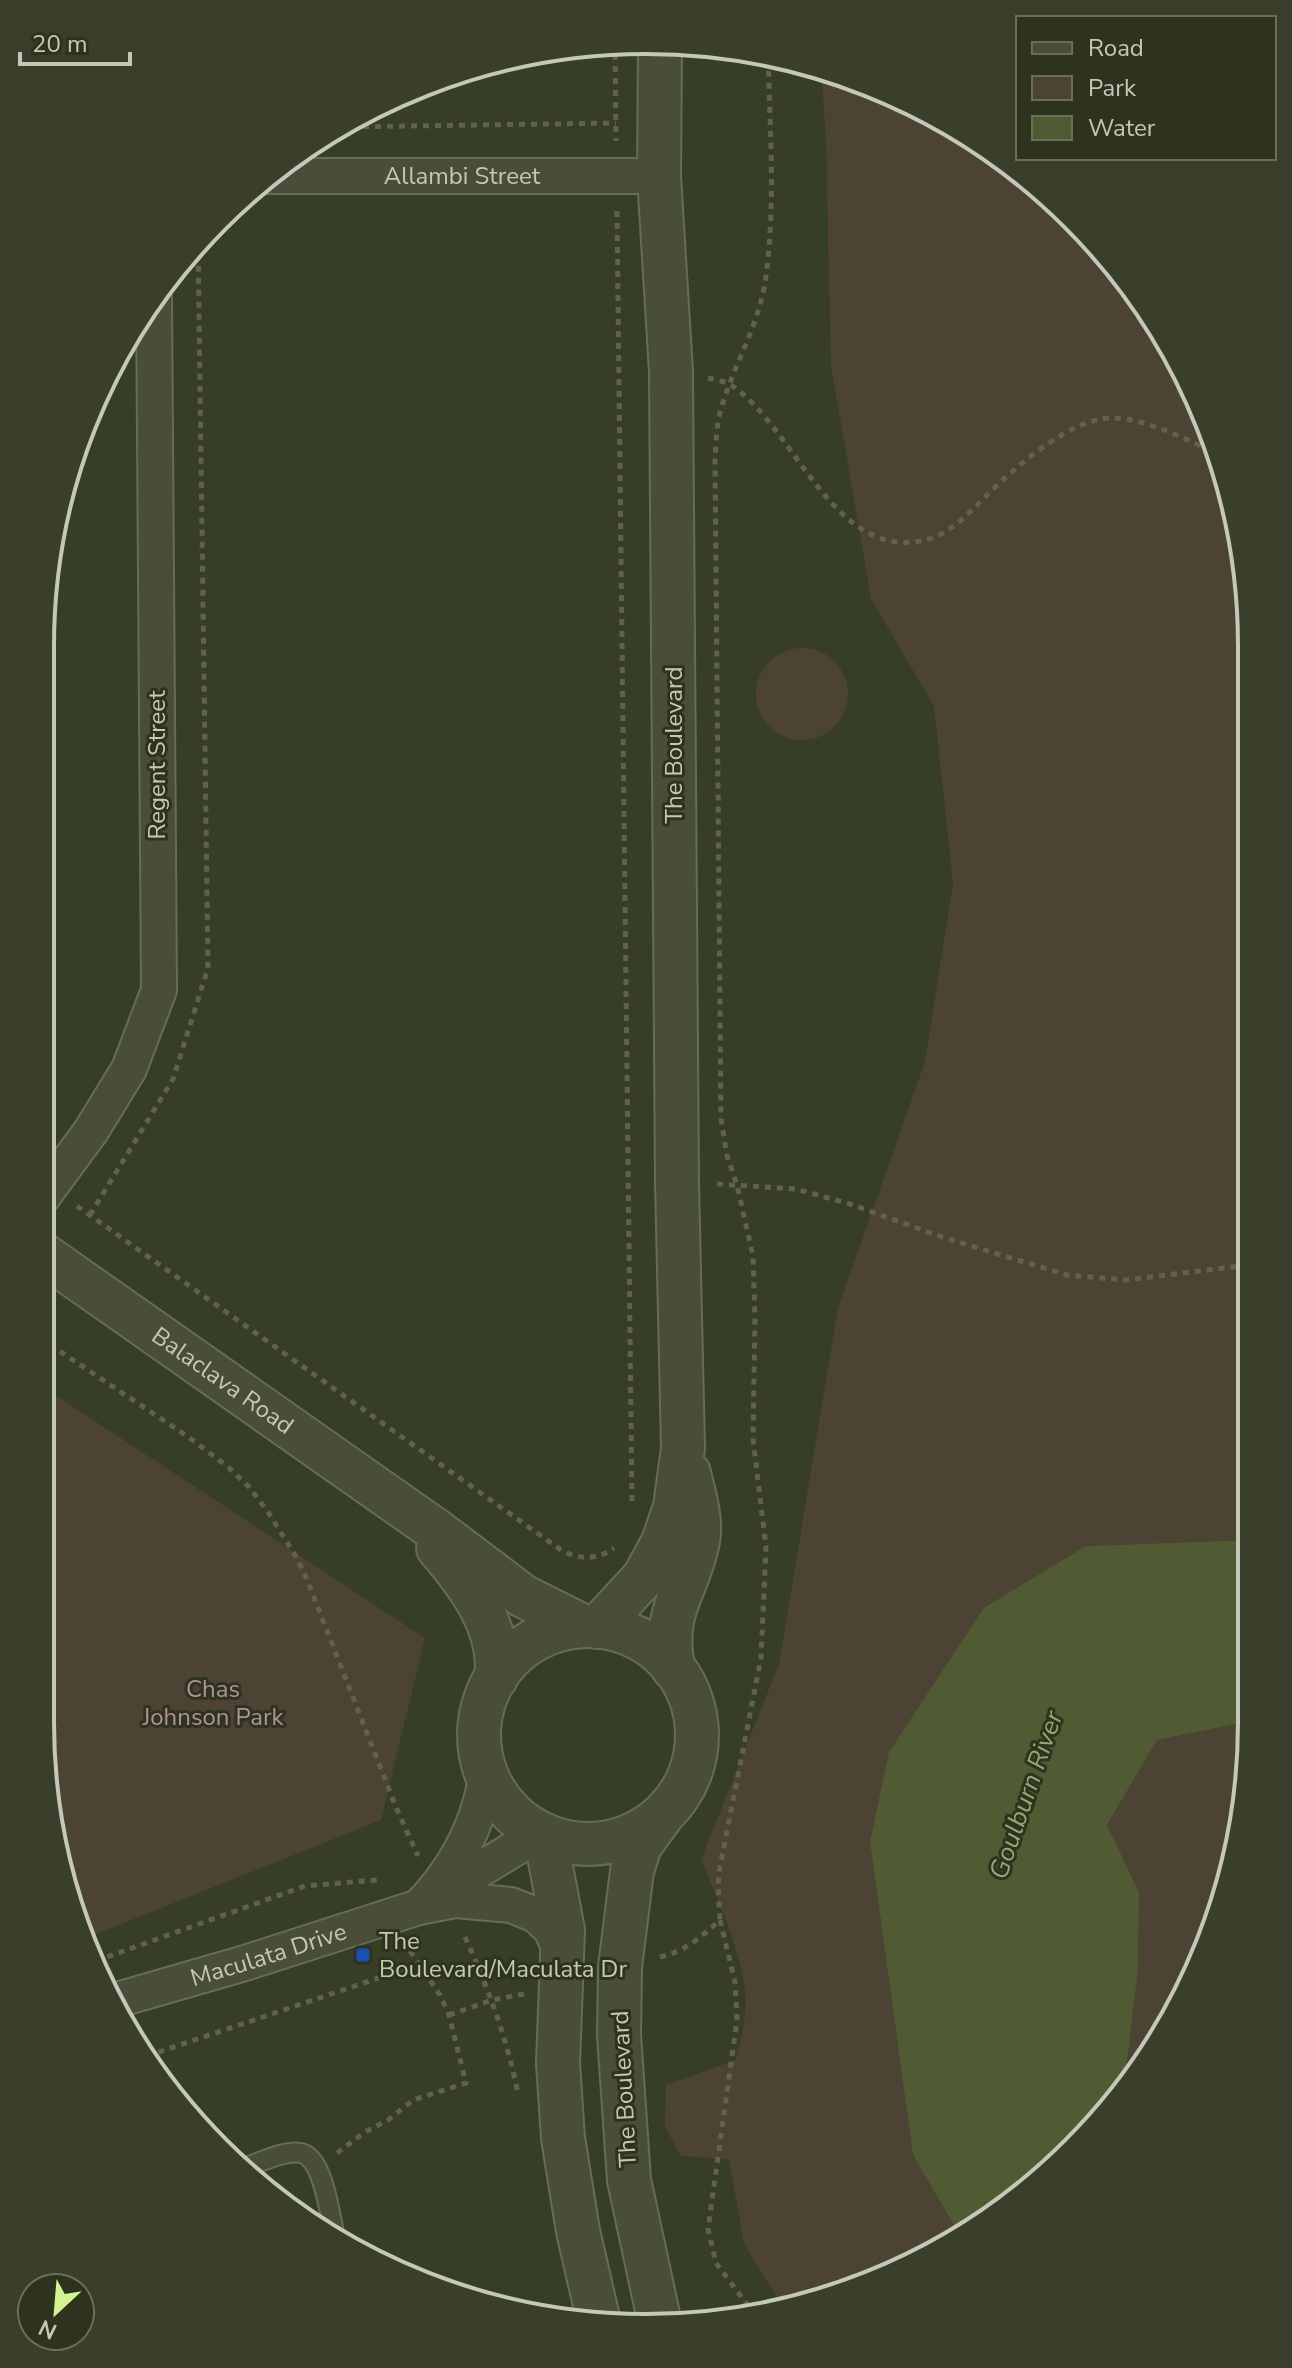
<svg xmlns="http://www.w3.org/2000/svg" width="1292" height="2368" font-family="'Nunito Sans',sans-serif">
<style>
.green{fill:#4d4334}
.water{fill:#505b33}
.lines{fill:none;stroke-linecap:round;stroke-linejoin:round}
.service-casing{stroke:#666c58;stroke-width:22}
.minor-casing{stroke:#666c58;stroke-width:38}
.tertiary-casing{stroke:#666c58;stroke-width:46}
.path{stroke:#64604f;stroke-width:5;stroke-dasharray:6 6;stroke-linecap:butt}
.service{stroke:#484e3a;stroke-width:18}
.minor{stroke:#484e3a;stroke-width:34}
.tertiary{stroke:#484e3a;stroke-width:42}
.transit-dot{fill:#1a4fb4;stroke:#2d331f;stroke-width:3}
.labels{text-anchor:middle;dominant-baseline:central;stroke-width:6;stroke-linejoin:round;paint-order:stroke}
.street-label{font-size:24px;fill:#c3c9b6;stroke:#2d331f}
.park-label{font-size:24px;fill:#b29294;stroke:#2d331f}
.poi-label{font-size:24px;fill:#c3c9b6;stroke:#2d331f;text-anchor:start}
.water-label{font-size:26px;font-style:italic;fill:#97a671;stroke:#2d331f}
.rim{fill:none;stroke:#c3c9b6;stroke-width:4}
</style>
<rect width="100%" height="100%" fill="#373e26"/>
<g class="green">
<path d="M821,67L840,72L949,121L1046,191L1150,310L1220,451L1247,567L1250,1540L1086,1546L870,1842L913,2155L958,2232L878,2282L781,2304L744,2244L729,2159L681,2156L665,2127L666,2085L736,2060C741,2038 748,2014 745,1991C739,1945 719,1902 701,1860L779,1664L838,1308L925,1062L953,883L934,706L871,599L831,365L826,140Z"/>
<circle cx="802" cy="694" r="46"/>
<path d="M40,1385L425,1638L381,1820L84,1939L72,1917L40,1722Z"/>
<path d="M1251,1721V1761L1231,1879L1171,2025L1125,2080L1138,1969L1139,1892L1107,1825L1157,1740Z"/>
</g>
<path class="water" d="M1250,1540L1251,1721L1157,1740L1107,1825L1139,1892L1138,1969L1125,2080L1046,2177L958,2232L913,2155L870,1842L889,1752L984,1608L1086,1546Z"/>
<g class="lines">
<defs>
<path id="service" d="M246,2167C262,2162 284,2150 301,2153C324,2158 330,2217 335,2237"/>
<g id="minor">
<path id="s1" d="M266,176H659"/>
<path d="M41,1199L91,1131L129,1069L159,990L154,298"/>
<path d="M440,1894L540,1833"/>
<path d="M419,1907C456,1869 479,1826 487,1773"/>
<path id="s2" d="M117,2000L245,1963L419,1907L455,1900L511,1905L536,1915L551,1929L563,1957"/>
</g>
<g id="tertiary">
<path id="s3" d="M41,1253L437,1531L523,1596L583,1626"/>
<path d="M438,1548C468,1583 503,1629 496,1678"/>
<circle cx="588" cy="1735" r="109"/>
<path d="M598,1627L644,1577L663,1542L675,1507L683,1448L677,1182L671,372L659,176L660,43"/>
<path d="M673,1668C662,1607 688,1593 698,1541C702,1518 694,1495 689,1473"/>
<path d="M545,1835L563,1930L558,2063L563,2138L578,2231L598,2318"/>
<path d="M660,2324L629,2180L619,2035L620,1967L632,1871L640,1846L661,1817"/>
</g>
</defs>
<use href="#service" class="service-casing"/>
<use href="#minor" class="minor-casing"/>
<use href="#tertiary" class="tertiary-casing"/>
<g class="path">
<path d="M615,42L616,141"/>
<path d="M339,127L616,123"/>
<path d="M229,210H252"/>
<path d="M617,211L632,1505"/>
<path d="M708,378C715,380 725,381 731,385C793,426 830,551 914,542C945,539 964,518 985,497C1013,469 1070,418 1112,418C1145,418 1191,441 1221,456"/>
<path d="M717,1184L796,1189L850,1204L942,1237L1067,1275L1126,1280L1249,1265"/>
<path d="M77,1206L561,1550C579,1560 597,1560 614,1548"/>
<path d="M90,1215L173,1079L208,968L198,240"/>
<path d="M40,1338L187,1436L228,1467L249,1487L268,1512L298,1560L308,1582L395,1805L418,1856"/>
<path d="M720,1920L735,1982L737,2020L708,2229L716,2263L752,2311"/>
<path d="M465,1937C488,1988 507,2038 518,2094"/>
<path d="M660,1957C686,1951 701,1937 720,1920L718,1884L720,1867L761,1658L766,1547L753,1439L755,1318L753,1256L737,1185L727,1156L721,1119L715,460C716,446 716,431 719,417C730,371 757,331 765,283C776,209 770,130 768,55"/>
<path d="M96,1961L305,1886L377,1880"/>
<path d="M449,2015L492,2000L524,1994"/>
<path d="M147,2056L420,1964"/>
<path d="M337,2153L365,2132L388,2120L413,2100L466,2083L449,2015L440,1995L408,1948"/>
</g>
<use href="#service" class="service"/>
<use href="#minor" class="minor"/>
<use href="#tertiary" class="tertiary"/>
</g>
<rect class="transit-dot" x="355" y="1947" width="16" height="16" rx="4"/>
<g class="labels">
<g class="street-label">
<text stroke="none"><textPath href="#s1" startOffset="196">Allambi Street</textPath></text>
<text transform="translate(674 745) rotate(-90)">The Boulevard</text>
<text transform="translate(157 765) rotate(-90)">Regent Street</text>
<text stroke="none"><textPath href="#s3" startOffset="222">Balaclava Road</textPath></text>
<text stroke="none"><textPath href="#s2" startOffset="158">Maculata Drive</textPath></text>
<text transform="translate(624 2089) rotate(-93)">The Boulevard</text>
</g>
<g class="park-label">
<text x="213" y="1689">Chas<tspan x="213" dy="28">Johnson Park</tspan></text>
</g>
<g class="poi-label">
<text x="379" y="1941">The<tspan x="379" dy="28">Boulevard/Maculata Dr</tspan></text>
</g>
<g class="water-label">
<text transform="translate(1026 1795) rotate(-71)">Goulburn River</text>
</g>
</g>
<path d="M0 0H1292V2368H0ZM646 54H646A592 592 0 0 1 1238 646V1722A592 592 0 0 1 646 2314H646A592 592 0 0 1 54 1722V646A592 592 0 0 1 646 54Z" fill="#393f2b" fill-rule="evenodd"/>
<path class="rim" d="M646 54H646A592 592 0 0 1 1238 646V1722A592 592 0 0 1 646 2314H646A592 592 0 0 1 54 1722V646A592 592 0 0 1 646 54Z"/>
<rect x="1016" y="16" width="260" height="144" fill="#2d331f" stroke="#696f5b" stroke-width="2"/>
<rect x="1032" y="42" width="40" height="12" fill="#484e3a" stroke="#696f5b" stroke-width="2"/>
<text x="1088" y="56" font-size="24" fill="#c3c9b6">Road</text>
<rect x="1032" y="76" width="40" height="24" fill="#4d4334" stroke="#696f5b" stroke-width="2"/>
<text x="1088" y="96" font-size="24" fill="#c3c9b6">Park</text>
<rect x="1032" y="116" width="40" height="24" fill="#505b33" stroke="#696f5b" stroke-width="2"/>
<text x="1088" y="136" font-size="24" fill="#c3c9b6">Water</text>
<g transform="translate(56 2312) rotate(206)"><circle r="38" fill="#2d331f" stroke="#696f5b" stroke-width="2"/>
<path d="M0-6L14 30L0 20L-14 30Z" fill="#d3f391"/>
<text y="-12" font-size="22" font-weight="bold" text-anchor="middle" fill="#c3c9b6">N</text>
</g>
<path d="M20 52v12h110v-12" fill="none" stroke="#c3c9b6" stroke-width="4"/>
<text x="32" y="52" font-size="24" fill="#c3c9b6" stroke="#2d331f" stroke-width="6" paint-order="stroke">20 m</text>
</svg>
